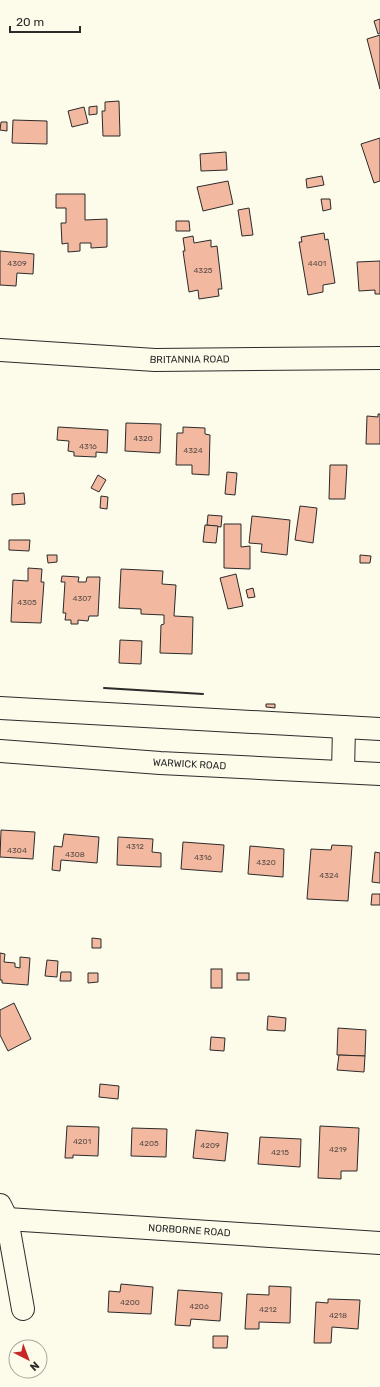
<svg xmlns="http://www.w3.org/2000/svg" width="380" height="1387" font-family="Rubik,sans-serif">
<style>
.building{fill:#f2b8a0;stroke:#2b2b2b}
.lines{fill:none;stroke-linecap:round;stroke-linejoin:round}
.minor-casing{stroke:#2b2b2b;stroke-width:24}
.major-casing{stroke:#2b2b2b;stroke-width:24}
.minor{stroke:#fdfbea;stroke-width:22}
.major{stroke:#fdfbea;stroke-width:22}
.wall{stroke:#2b2b2b;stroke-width:2}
.labels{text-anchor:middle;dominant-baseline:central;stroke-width:3;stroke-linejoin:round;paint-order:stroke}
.number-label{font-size:8px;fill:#5d4e48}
.street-label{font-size:10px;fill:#2b2b2b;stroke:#fdfbea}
</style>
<rect width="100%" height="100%" fill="#fdfbea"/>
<g class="building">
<path d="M380,19V33L378,34L374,21Z"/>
<path d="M380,35V89L367,39Z"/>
<path d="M119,101L120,136H103L102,111H105V102Z"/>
<path d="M97,106V114L89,115V107Z"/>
<path d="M84,107L88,123L72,127L68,111Z"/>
<path d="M13,120L47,121V144L12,143Z"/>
<path d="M1,122H7V131L0,130Z"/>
<path d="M380,138V181L374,183L361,144Z"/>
<path d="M226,152L227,170L201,171L200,154Z"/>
<path d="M322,176L324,185L307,188L306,179Z"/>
<path d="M228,181L233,204L203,211L197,187Z"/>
<path d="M56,194H85V220L107,219V247L91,248V243H80V251L68,252V243L62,244L61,223H66V208H56Z"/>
<path d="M321,199H330L331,209L323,211Z"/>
<path d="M249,208L253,235L242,236L238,210Z"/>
<path d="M176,221H189L190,231H176Z"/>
<path d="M324,233L325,240L328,239L335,283L323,285V292L308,295L299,242H302L301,237Z"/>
<path d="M193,236L194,243L211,240V247L217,246L222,289H218L219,296L199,299L198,290L189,292L183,251H185L183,238Z"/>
<path d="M0,251L34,254L33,274L17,273L16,286L0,285Z"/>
<path d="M380,261V294H375V290L359,291L357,262Z"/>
<path d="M378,414H380V444H366L367,416L378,417Z"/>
<path d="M126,423L161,424L160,453L125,451Z"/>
<path d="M58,427L108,430L107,453L96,452V457L74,456V452L68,451L69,441L57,440Z"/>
<path d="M183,427L205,428V434L210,435L209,475L192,474V465H176L177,433H183Z"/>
<path d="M330,465H347L345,499H329Z"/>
<path d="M227,472L237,473L235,495L225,494Z"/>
<path d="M98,475L106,480L99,492L91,488Z"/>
<path d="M24,493L25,504L12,505V494Z"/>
<path d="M101,496L108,497L107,509L100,508Z"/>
<path d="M300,506L317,508L313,543L295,540Z"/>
<path d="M208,515L222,516L221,527L207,525Z"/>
<path d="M252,516L290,520L287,555L261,552L262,544L249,543Z"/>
<path d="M224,524H241V547L250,546V569L224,568Z"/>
<path d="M205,525L218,526L216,543L203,542Z"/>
<path d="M9,540H30L29,551L9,550Z"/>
<path d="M47,555H57V562L48,563Z"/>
<path d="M360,555L371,556L370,563H360Z"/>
<path d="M28,568L42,569L41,582H44L41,623L11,622L13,580L28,581Z"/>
<path d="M121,569L163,571L162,584L176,585L174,616L193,617L192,654L160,653L161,625L164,624V615L141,614V609L119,608Z"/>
<path d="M236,574L243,606L228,609L220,578Z"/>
<path d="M62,576L79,577L78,582H86L87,577H100L98,616H89L88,621L78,620V624H71V620H65L66,613H63L65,582H61Z"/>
<path d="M253,588L255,597L248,598L246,590Z"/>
<path d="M120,640L142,641L141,664L119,663Z"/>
<path d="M266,704H275V708L266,707Z"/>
<path d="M1,830L35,832L33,859L0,857Z"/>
<path d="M64,834L99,837L97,863L61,860L60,871L52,870L54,846L62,847Z"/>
<path d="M118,837L153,839L152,852L161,853V867L117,865Z"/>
<path d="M183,842L224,845L222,872L181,869Z"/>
<path d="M332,845L352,846L348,901L307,899L311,849L331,850Z"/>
<path d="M250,846L284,849L283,877L248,874Z"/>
<path d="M375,852L380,853V883L372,882Z"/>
<path d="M372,894H380V905H371Z"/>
<path d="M92,938L101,939V948H92Z"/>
<path d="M0,953L5,954L4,962L15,963V967L20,968V957L30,958L28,985L2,983V980H0Z"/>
<path d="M47,960L58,961L57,977L45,976Z"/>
<rect x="211" y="969" width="11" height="19"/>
<path d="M61,972H71V981H60Z"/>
<path d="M88,973H98V982L88,983Z"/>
<rect x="237" y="973" width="12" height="7"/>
<path d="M14,1003L31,1039L8,1051L0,1035V1010Z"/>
<path d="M268,1016L286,1018L285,1031L267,1030Z"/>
<path d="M338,1028L366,1030L365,1056L337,1055Z"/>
<path d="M211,1037L225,1038L224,1051L210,1050Z"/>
<path d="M339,1055L365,1056L364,1072L337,1070Z"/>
<path d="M100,1084L119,1086L118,1099L99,1097Z"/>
<path d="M67,1126L99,1127L98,1156L73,1155V1158H65Z"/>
<path d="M320,1126L359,1128L357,1171H341V1179L318,1178Z"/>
<path d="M132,1128L167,1129L166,1157L131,1156Z"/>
<path d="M196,1130L228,1133L225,1161L193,1158Z"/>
<path d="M260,1137L301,1139L300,1167L258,1164Z"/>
<path d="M121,1284L153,1287L151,1314L108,1312L109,1291L120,1292Z"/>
<path d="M269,1286L291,1287L290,1323L259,1322V1329H245L247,1294L269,1295Z"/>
<path d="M178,1290L222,1293L220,1321L191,1319L190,1326L175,1325Z"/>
<path d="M328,1299L360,1300L358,1329L332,1327L331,1343H314L316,1302L328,1303Z"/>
<path d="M213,1336H228L227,1348H213Z"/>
</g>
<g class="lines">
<defs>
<g id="minor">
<path id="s1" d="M0,350L155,360L380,358"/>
<path d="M343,772L344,727"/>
<path d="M0,1205L7,1219L23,1309"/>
<path id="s2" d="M0,1221L7,1219L380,1243"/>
</g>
<g id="major">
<path d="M0,708L380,729"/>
<path id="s3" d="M0,751L160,763L380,774"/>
</g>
</defs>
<use href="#minor" class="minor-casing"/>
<use href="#major" class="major-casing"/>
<use href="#minor" class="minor"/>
<use href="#major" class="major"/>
<path class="wall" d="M104,688L203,694"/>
</g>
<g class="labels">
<g class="number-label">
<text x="17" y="263">4309</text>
<text x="317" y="263">4401</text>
<text x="203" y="270">4325</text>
<text x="143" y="438">4320</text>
<text x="88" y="446">4316</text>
<text x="193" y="450">4324</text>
<text x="82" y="598">4307</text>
<text x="27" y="602">4305</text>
<text x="135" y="846">4312</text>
<text x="17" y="850">4304</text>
<text x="75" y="854">4308</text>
<text x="203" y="857">4316</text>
<text x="266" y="862">4320</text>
<text x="329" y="875">4324</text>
<text x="82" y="1141">4201</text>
<text x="149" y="1143">4205</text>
<text x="210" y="1145">4209</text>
<text x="338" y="1149">4219</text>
<text x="280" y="1152">4215</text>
<text x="130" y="1302">4200</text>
<text x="199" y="1306">4206</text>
<text x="268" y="1309">4212</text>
<text x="338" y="1315">4218</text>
</g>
<g class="street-label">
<text stroke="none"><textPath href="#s1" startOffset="190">BRITANNIA ROAD</textPath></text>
<text stroke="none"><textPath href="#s3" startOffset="190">WARWICK ROAD</textPath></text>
<text stroke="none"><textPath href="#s2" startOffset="190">NORBORNE ROAD</textPath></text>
</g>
</g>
<g transform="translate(28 1359) rotate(138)"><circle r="19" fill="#fdfbea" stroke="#a9a89e"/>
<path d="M0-3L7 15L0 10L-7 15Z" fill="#c62828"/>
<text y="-6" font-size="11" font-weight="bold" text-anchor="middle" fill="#2b2b2b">N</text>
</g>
<path d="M10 26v6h70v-6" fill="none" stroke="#2b2b2b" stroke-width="2"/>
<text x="16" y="26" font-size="12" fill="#2b2b2b" stroke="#fdfbea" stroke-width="3" paint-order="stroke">20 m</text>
</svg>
